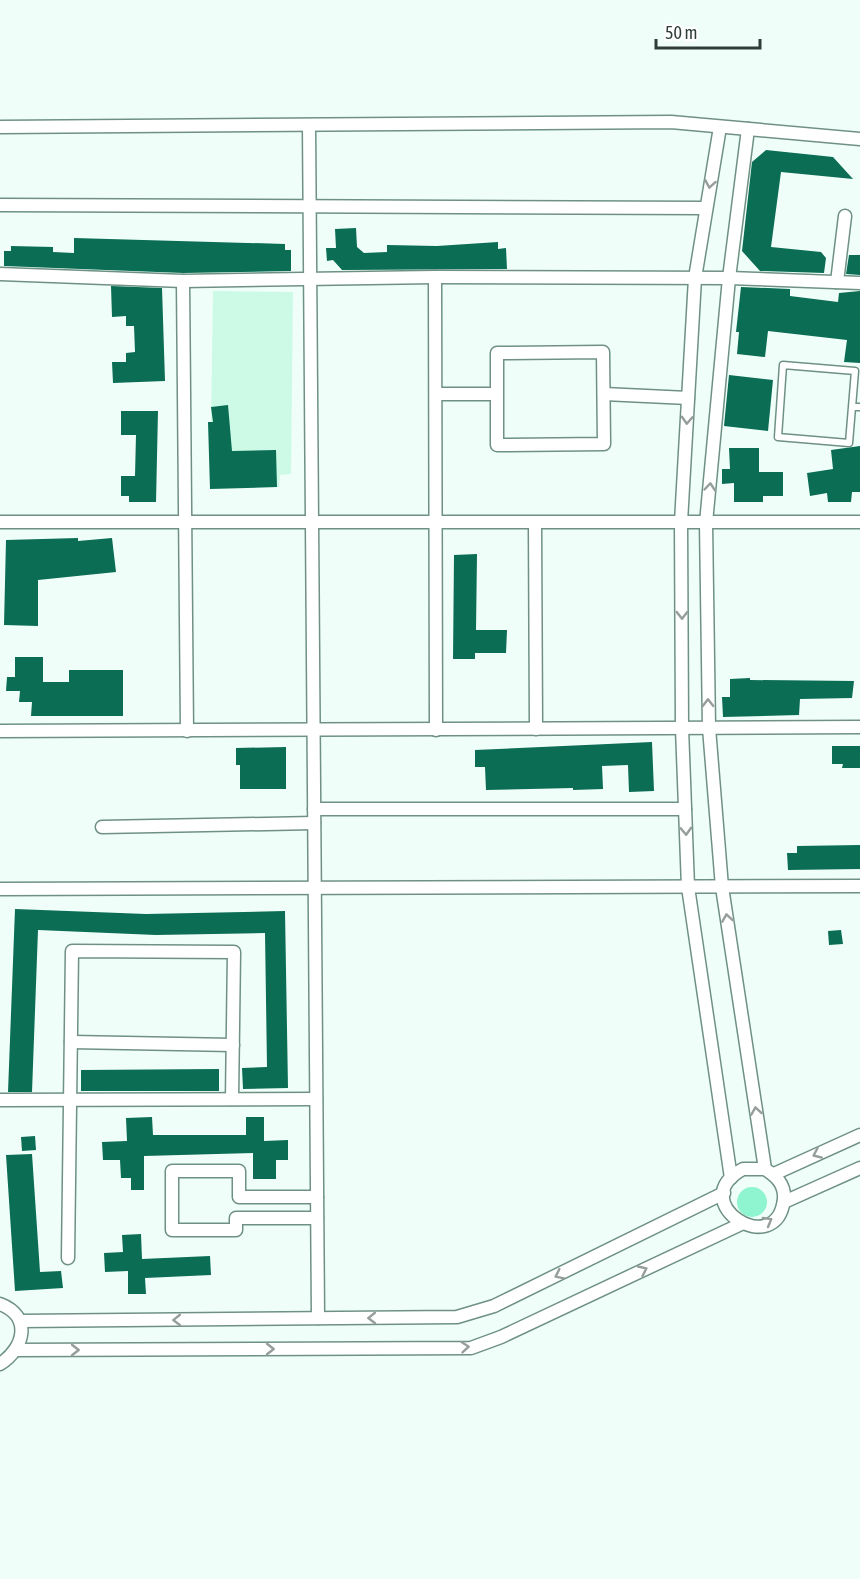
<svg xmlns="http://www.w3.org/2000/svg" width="860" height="1579" font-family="'Asap Condensed',sans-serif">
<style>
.built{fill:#ccfae7}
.green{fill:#8ef5d0}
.building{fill:#0a6d54}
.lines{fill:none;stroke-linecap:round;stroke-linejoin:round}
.service-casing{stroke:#6f9184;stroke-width:9}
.minor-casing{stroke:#6f9184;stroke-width:15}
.service{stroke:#fff;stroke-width:6}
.minor{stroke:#fff;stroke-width:12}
.oneway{stroke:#969e9b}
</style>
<rect width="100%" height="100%" fill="#effef8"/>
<path class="built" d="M213,291L293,292L291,474L280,475L279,487L210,486Z"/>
<circle class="green" cx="752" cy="1202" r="15"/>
<g class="building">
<path d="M766,150L833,157L853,179L781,172L771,247L821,252L826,258L824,273L760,271L742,251L752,162Z"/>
<path d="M356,228L357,247L364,253L387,252V245L437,246L498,242V249L506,248L507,269L342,270L333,260L327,261L326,248H336L335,229Z"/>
<path d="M74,238L285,244V250H291V271L183,273L4,266V251H11V246L53,247V252L74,253Z"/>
<path d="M849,255H860V275L846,274Z"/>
<path d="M111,286L162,288L165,381L113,383L112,362H126V353L135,352L134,326H126V316L112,317Z"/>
<path d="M741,287L790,289V296L838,302L839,293L860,291V363L844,362L847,340L768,331L765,357L737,354L739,332H736Z"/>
<path d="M729,375L773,380L768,431L724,426Z"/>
<path d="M228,405L232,451L276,450L277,487L210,489L208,422H213L211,407Z"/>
<path d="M121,411H158L156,502H129V496H121V476H135L136,435H121Z"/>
<path d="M860,446V492H852L851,502H828L827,493L810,496L807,473L833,469L831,450Z"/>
<path d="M729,448H759V472H783V496H763V502H734V483L722,484V469H730Z"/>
<path d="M78,538V541L112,538L116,572L38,580V626L4,625L6,540Z"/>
<path d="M477,554L476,630H507L506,653H475V659H453L454,555Z"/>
<path d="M15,657H43V682H69V670H123V716H31L32,702H19L20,691H6L7,677H15Z"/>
<path d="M750,678V680L854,681L852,698L800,699L799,715L723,717L722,697H730V679Z"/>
<path d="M652,742L654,791L629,792L628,765L602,766L603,789L573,790V788L486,790L485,767H475V750Z"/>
<path d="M832,746H860V768H842L843,764H832Z"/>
<path d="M286,747V789H240V765H236V748Z"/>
<path d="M860,845V869L788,870L787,853H797V846Z"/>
<path d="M15,909L146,914L285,911L288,1088L243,1089L242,1068L267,1067L265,933L156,935L38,930L32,1092H8Z"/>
<path d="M841,930L843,944L829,945L828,931Z"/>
<path d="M219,1069V1091H81V1070Z"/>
<path d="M152,1117L153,1135H246V1117H264V1141L288,1140V1160H276V1179H253V1153L144,1156V1190H131V1178H121L120,1160H103L102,1142L127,1141L126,1118Z"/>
<path d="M35,1136L36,1150L22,1151L21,1137Z"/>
<path d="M32,1154L40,1272L61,1271L63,1288L15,1291L6,1155Z"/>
<path d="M141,1234L142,1259L210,1256L211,1275L145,1278L146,1294H128V1271L105,1272L104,1253L123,1252L122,1235Z"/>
</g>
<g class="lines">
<defs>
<path id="service" d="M852,407L849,443L778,437L783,365L855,371L852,407H860"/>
<g id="minor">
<path d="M309,125L318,1318"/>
<path d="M0,127L671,122L860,139"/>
<path d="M720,127L695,278L681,522L682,728L688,887L731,1178"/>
<path d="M748,129L729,278L706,523L709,728L722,887L765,1169C776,1176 785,1184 784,1199C777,1262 682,1202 743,1169H765"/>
<path d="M0,205L706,208"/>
<path d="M0,274L183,281L435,277L729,278L860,283"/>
<path d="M435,277L436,730"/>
<path d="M183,281L187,731"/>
<path d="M837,282L845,216"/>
<path d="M436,394H497V353L603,352L604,444L497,445V394"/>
<path d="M604,394L688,398"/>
<path d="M0,522H860"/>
<path d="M535,523L536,729"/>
<path d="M0,731L860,727"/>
<path d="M314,809H685"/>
<path d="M102,827L314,823"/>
<path d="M0,889L860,886"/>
<path d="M71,1042L233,1045"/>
<path d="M0,1100L316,1099"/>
<path d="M774,1174L860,1135"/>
<path d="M317,1197H239V1171H172V1230H236V1218H317"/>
<path d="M784,1202L860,1168"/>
<path d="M68,1258L72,951L234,952L232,1099"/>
<path d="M0,1304C32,1316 25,1348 0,1364"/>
<path d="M20,1321L457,1317L494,1306L724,1193"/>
<path d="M16,1350L471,1348L501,1337L741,1224"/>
</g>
</defs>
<use href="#service" class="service-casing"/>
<use href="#minor" class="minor-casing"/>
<use href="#service" class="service"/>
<use href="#minor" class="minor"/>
</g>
<defs><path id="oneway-chevron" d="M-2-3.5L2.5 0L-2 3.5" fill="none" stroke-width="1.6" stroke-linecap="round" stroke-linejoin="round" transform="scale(1.5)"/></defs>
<g class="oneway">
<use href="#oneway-chevron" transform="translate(710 184) rotate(100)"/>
<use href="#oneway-chevron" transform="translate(687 420) rotate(93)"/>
<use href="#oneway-chevron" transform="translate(710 487) rotate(-85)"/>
<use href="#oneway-chevron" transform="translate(682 615) rotate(90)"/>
<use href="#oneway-chevron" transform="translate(708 703) rotate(-91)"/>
<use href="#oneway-chevron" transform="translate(686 831) rotate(88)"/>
<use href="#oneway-chevron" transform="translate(727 918) rotate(-99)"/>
<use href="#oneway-chevron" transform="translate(756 1111) rotate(-99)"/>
<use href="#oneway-chevron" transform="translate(817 1154) rotate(156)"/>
<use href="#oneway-chevron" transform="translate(768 1221) rotate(-30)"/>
<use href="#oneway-chevron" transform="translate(643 1270) rotate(-25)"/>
<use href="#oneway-chevron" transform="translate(559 1275) rotate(154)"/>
<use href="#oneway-chevron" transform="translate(372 1318) rotate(179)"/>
<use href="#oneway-chevron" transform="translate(177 1320) rotate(179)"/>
<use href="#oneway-chevron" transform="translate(465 1347) rotate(-5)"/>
<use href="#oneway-chevron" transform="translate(270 1349)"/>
<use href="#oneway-chevron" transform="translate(75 1350)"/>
</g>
<path d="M656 39v9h104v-9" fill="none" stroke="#2e3d37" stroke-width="3"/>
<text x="665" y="39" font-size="18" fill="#2e3d37" stroke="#ffffff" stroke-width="4.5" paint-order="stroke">50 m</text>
</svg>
